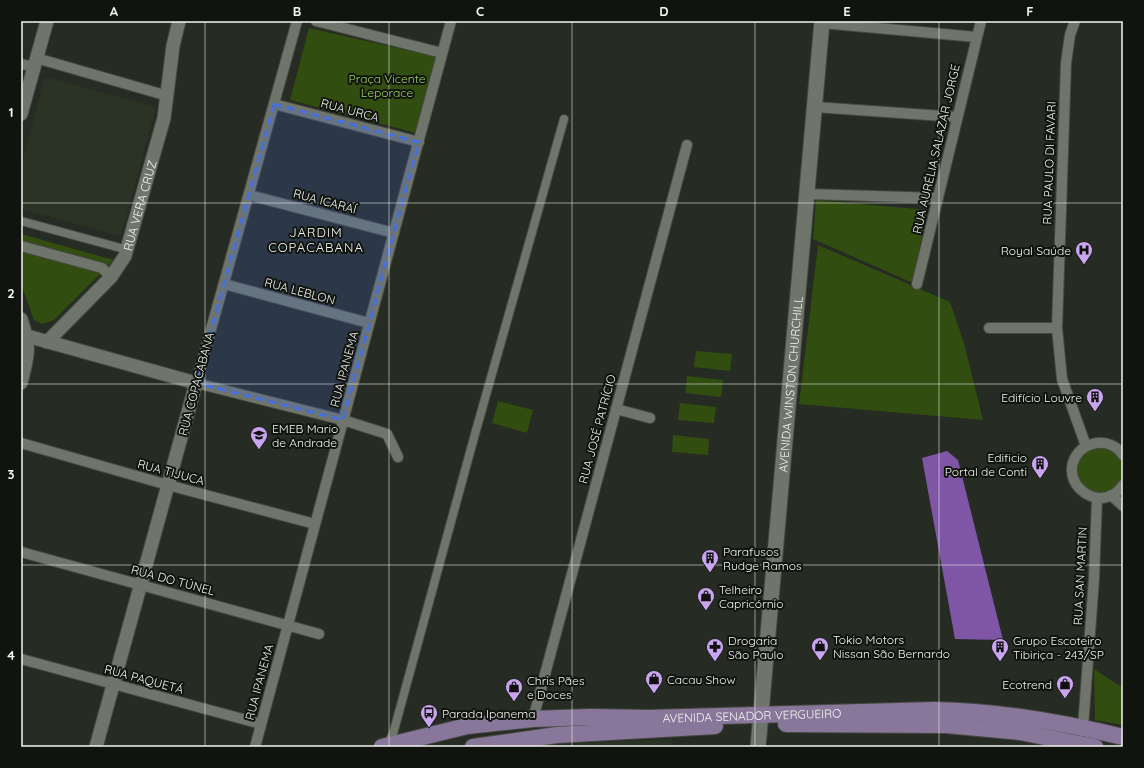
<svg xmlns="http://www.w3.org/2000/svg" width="1144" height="768" font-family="Quicksand,sans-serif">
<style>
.built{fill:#2b3325}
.green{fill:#314d0f}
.water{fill:#7f56a6}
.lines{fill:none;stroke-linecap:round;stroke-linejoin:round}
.pedestrian-casing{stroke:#464943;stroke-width:10}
.minor-casing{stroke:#464943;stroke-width:12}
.tertiary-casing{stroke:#464943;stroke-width:15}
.secondary-casing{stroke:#464943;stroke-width:17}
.primary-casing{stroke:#464943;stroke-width:18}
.pedestrian{stroke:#6f756b;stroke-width:8}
.minor{stroke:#6f756b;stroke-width:10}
.tertiary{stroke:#6f756b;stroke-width:13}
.secondary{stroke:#6f756b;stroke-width:15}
.primary{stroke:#88779a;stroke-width:16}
.marked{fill:#4870dd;fill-opacity:0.2;stroke:#4870dd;stroke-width:3;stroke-dasharray:8 5;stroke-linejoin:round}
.grid{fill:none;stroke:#f3f6f1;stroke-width:1;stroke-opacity:0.55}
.labels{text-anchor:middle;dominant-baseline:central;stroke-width:4;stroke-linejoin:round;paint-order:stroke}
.park-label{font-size:12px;fill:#9bd462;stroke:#11130f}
.street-label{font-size:12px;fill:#f3f6f1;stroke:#11130f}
.poi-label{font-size:12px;fill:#f3f6f1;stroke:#11130f;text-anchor:start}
.neighbourhood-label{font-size:13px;letter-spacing:1px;fill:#f3f6f1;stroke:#11130f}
.neatline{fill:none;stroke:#f3f6f1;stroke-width:1.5}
.grid-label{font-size:13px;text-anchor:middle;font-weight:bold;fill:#f3f6f1}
</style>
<rect width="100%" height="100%" fill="#262b23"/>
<g class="built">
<path d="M45,77L156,107L121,236L21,209V167Z"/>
<path d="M672,739L671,747H573L574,743Z"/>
</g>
<g class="green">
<path d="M309,28L437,57L416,133L290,100Z"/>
<path d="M816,200L927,210L913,283L813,239Z"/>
<path d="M21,234L114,260L54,320L42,324L34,320L21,284Z"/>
<path d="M818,245L950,302L964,343L983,420L799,404Z"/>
<path d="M696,351L732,354L730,371L694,367Z"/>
<path d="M687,376L723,380L721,397L685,393Z"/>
<path d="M498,401L533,410L527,433L492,423Z"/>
<path d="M680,403L716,407L714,423L678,420Z"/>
<path d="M673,435L709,439L708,455L672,452Z"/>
<path d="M1103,444L1123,459C1123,484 1125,486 1101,496L1078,484C1076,453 1074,455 1103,444Z"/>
<path d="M1094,669L1123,688V725L1095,720Z"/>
</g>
<path class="water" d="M947,451L958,460L1003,640L955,639L922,458Z"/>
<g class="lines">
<defs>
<g id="pedestrian">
<path d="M21,221L128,250"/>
<path d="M387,745L393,734L475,434L564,119"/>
</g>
<g id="minor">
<path d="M297,21L196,383L343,420L387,434L398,457"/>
<path d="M316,21L442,53"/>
<path d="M1075,21L1070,35L1066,63L1057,328L1062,379L1086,446"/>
<path d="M822,23L976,37"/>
<path d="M36,58L168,96"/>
<path d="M21,64L34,67"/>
<path d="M274,104L419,142"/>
<path d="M815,107L957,117"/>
<path d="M807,194L938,198"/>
<path d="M249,195L394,233"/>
<path d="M21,246L102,268L111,277"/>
<path d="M224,284L369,323"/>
<path d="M917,284L981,21"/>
<path d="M989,328H1057"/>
<path d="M616,409L650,418"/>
<path d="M21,443L168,485L315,524"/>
<path d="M1123,455C1117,446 1107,442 1097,443C1089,444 1083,447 1078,453C1055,483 1102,517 1123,485"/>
<path d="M1111,495L1123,506"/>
<path d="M21,552L319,634"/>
<path d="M21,659L261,724"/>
<path d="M533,719L687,145"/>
<path d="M1083,727L1094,579L1097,498"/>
<path d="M255,747L451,21"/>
</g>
<g id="tertiary">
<path d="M21,114L47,21"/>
<path d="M21,319C31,348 28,355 21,383"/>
<path d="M27,336L196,383L96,747"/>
<path id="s1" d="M47,342L111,277L125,256L164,118L173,46L179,21"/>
</g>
<g id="secondary">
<path id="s2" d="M758,747L822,21"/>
</g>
<g id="primary">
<path d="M786,724L946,725L1020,732L1095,747"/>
<path id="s3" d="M382,747L467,726L533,719L590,717L649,718L935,710C999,711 1061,722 1123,737"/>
<path d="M473,747L557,735L715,726"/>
</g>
</defs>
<use href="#pedestrian" class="pedestrian-casing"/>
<use href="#minor" class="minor-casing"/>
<use href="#tertiary" class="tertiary-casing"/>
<use href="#secondary" class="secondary-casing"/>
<use href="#primary" class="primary-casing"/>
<use href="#pedestrian" class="pedestrian"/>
<use href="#minor" class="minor"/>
<use href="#tertiary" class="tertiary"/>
<use href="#secondary" class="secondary"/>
<use href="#primary" class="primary"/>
</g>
<path class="marked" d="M274,104L419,142L343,420L196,383Z"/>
<path class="grid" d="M205,21V747M389,21V747M572,21V747M755,21V747M939,21V747M21,203H1123M21,384H1123M21,565H1123"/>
<defs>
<symbol id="hospital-pin" viewBox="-11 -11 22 30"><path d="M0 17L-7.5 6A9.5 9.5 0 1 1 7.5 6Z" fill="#c8a5ee" stroke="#11130f"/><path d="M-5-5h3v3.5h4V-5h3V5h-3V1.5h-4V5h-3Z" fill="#111"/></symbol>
<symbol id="building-pin" viewBox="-11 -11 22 30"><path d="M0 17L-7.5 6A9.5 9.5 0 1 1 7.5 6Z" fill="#c8a5ee" stroke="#11130f"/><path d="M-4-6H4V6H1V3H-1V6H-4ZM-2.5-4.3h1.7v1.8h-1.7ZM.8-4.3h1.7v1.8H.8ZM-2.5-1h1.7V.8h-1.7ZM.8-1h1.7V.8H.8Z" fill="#111"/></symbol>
<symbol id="school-pin" viewBox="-11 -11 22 30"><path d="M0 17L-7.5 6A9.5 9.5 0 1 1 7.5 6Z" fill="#c8a5ee" stroke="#11130f"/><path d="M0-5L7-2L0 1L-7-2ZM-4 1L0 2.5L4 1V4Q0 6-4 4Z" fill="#111"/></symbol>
<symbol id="shop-pin" viewBox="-11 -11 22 30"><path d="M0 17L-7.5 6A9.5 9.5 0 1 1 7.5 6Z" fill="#c8a5ee" stroke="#11130f"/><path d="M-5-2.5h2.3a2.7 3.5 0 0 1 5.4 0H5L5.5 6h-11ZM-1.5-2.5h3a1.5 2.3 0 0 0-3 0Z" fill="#111"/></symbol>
<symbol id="pharmacy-pin" viewBox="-11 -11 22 30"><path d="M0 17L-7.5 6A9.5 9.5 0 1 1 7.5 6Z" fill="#c8a5ee" stroke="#11130f"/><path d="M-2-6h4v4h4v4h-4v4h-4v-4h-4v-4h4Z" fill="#111"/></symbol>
<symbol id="bus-pin" viewBox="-11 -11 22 30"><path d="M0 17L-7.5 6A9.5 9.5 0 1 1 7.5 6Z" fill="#c8a5ee" stroke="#11130f"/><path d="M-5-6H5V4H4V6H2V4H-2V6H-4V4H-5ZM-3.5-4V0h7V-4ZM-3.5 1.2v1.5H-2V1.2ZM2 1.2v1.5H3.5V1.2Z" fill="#111"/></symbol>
</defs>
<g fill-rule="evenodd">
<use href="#hospital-pin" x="1074" y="240" width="20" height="27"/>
<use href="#building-pin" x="1085" y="387" width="20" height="27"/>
<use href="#school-pin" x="249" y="425" width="20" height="27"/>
<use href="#building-pin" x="1030" y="454" width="20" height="27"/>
<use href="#building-pin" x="700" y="548" width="20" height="27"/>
<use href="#shop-pin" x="696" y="586" width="20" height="27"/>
<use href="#shop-pin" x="810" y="636" width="20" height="27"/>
<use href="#pharmacy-pin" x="705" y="637" width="20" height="27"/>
<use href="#building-pin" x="990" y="637" width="20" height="27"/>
<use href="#shop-pin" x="644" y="669" width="20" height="27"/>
<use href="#shop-pin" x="1055" y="674" width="20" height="27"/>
<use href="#shop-pin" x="504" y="677" width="20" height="27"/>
<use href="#bus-pin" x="419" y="703" width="20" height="27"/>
</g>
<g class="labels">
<g class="park-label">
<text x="387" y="78">Praça Vicente<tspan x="387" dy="14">Leporace</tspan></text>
</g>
<g class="street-label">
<text transform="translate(350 110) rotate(15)">RUA URCA</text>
<text transform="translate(936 149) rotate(-77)">RUA AURÉLIA SALAZAR JORGE</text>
<text transform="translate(1049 163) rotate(-88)">RUA PAULO DI FAVARI</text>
<text transform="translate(325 201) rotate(15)">RUA ICARAÍ</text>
<text stroke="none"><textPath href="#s1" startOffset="169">RUA VERA CRUZ</textPath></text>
<text transform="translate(300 291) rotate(15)">RUA LEBLON</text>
<text transform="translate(344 369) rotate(-75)">RUA IPANEMA</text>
<text transform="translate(196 384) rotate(-75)">RUA COPACABANA</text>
<text stroke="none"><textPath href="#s2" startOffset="364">AVENIDA WINSTON CHURCHILL</textPath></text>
<text transform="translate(597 429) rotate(-75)">RUA JOSÉ PATRÍCIO</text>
<text transform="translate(171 472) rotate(15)">RUA TIJUCA</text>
<text transform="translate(1080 576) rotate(-87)">RUA SAN MARTIN</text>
<text transform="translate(173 580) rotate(15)">RUA DO TÚNEL</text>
<text transform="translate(144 679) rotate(15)">RUA PAQUETÁ</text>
<text transform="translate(259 682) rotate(-75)">RUA IPANEMA</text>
<text stroke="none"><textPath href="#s3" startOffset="373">AVENIDA SENADOR VERGUEIRO</textPath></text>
</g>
<g class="poi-label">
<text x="1071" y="250" text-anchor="end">Royal Saúde</text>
<text x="1082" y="397" text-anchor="end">Edifício Louvre</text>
<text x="272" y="428">EMEB Mario<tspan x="272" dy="14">de Andrade</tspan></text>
<text x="1027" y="457" text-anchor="end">Edificio<tspan x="1027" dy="14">Portal de Conti</tspan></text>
<text x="723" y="551">Parafusos<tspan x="723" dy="14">Rudge Ramos</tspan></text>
<text x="719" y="589">Telheiro<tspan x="719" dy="14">Capricórnio</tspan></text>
<text x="833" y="639">Tokio Motors<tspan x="833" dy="14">Nissan São Bernardo</tspan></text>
<text x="728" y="640">Drogaria<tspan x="728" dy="14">São Paulo</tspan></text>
<text x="1013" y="640">Grupo Escoteiro<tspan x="1013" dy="14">Tibiriça - 243/SP</tspan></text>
<text x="667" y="679">Cacau Show</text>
<text x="527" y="680">Chris Pães<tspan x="527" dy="14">e Doces</tspan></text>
<text x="1052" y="684" text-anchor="end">Ecotrend</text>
<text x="442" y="713">Parada Ipanema</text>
</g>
<g class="neighbourhood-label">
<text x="316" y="232">JARDIM<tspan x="316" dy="15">COPACABANA</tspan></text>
</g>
</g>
<rect width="1144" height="768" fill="none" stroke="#11130f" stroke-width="44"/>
<rect x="22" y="22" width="1100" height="724" class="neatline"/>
<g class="grid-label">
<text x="114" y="16">A</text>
<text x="297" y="16">B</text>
<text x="480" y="16">C</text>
<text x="664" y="16">D</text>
<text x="847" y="16">E</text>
<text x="1030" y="16">F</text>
<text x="11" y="117">1</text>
<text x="11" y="298">2</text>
<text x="11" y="479">3</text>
<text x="11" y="660">4</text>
</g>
</svg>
